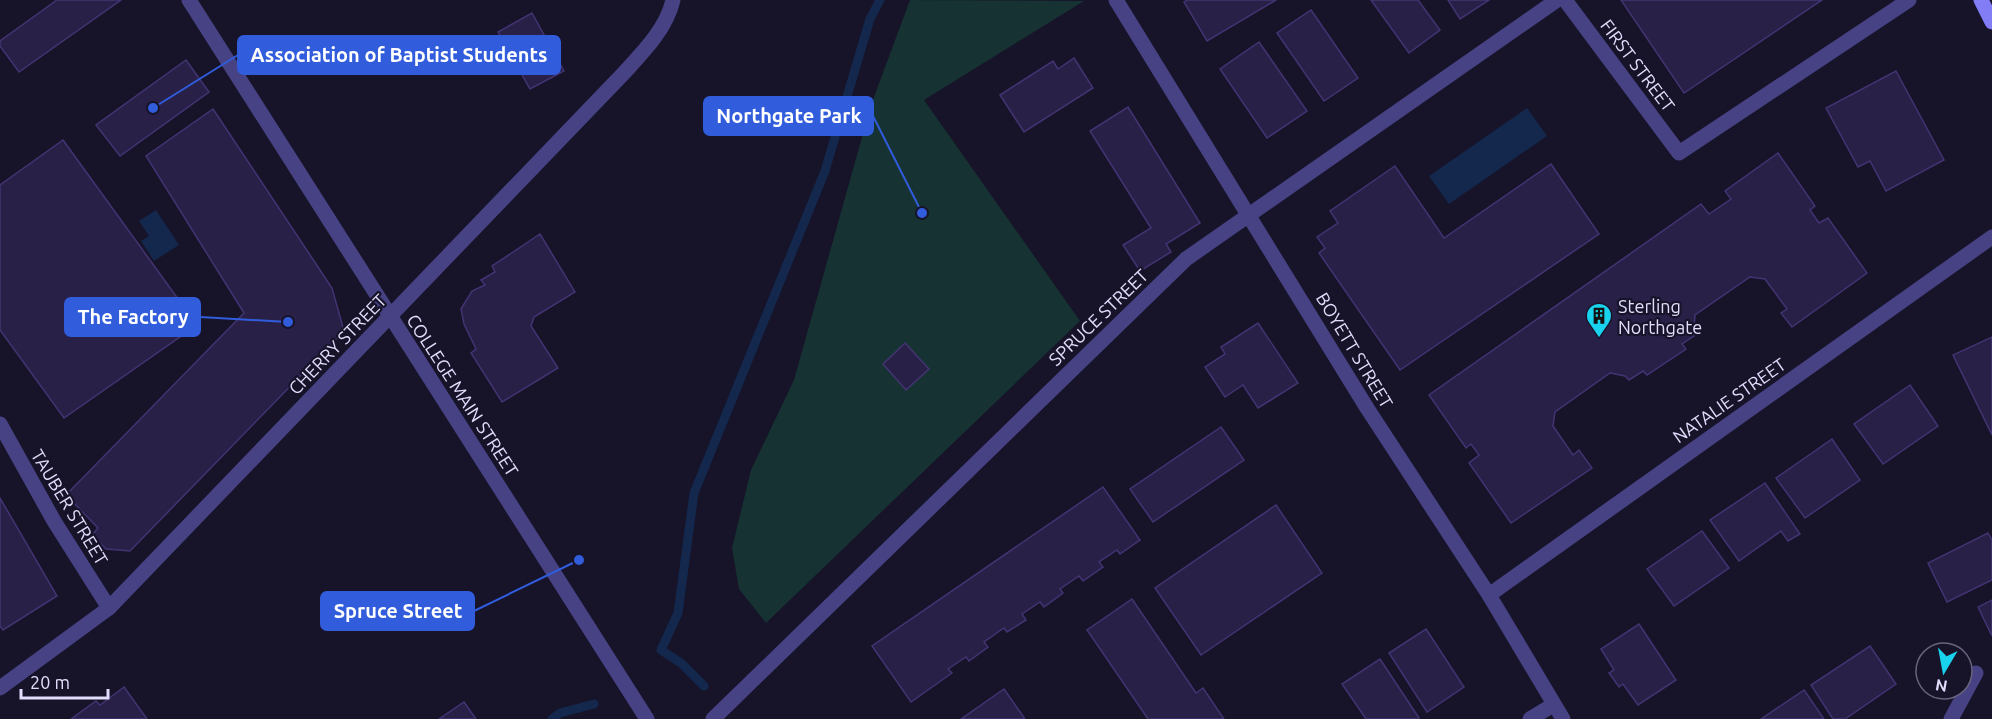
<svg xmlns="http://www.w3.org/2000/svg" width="1992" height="719" font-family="Ubuntu,sans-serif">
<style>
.green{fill:#163232}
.water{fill:#13284c}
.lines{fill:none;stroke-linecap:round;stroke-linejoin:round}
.stream{stroke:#13284c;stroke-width:9}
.building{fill:#292048;stroke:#423472;stroke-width:1.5}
.lane{stroke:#464284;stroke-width:15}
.street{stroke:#464284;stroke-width:15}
.secondary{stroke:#827cf5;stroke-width:15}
.labels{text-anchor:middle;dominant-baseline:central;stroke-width:4.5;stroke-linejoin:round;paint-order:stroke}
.street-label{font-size:18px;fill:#e1ddfc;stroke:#171329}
.poi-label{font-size:18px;fill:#e1ddfc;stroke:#171329;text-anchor:start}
.leader{fill:none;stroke:#315cdc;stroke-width:2}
.callout-dot{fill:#315cdc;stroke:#171329;stroke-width:2}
.callout{fill:#315cdc;stroke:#315cdc;stroke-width:2}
.callout-label{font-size:20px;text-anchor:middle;font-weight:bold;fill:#fff}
</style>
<rect width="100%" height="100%" fill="#171329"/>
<path class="green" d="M910,0L1084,1L924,100L1080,321L766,623L739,589L732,548L751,470L794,380L871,105Z"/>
<g class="water">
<path d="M1527,108L1547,136L1449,204L1429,176Z"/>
<path d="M156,210L179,245L154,261L141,241L149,236L139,221Z"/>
</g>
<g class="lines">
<g class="stream">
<path d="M704,686L681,663L661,650L678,613L694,493L825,171L870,19L880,0"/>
<path d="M552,719L560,713L594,704"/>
</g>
</g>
<g class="building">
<path d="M57,0H121L19,72L0,46V41Z"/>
<path d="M1187,0H1276L1207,41L1184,2Z"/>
<path d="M1371,0H1418L1440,30L1409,53Z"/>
<path d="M1448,0H1489L1460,19Z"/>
<path d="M1621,0H1822L1684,93Z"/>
<path d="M1311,10L1358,78L1324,101L1277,33Z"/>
<path d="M532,13L564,71L530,89L498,32Z"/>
<path d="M1259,42L1307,111L1267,138L1220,69Z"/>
<path d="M1074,58L1093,88L1024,132L1000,95L1053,61L1058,69Z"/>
<path d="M186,60L209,92L120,156L96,125Z"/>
<path d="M1896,71L1944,160L1886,191L1870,161L1858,167L1826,108Z"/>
<path d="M1128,107L1200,223L1166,244L1171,252L1140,271L1123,245L1151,228L1090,131Z"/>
<path d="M213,109L332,288L344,331L130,551L106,549L92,535L98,528L66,495L244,313L146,156Z"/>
<path d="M63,140L197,325L64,418L0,330V185Z"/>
<path d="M1778,153L1815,206L1810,210L1819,223L1828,218L1867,273L1792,327L1781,313L1787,309L1765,279L1750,277L1695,315L1694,329L1697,334L1682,344L1686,349L1647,375L1643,371L1629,380L1625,376L1610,373L1555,412L1553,426L1573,455L1579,450L1592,468L1511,523L1469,463L1479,455L1471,444L1466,448L1429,395L1701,204L1709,214L1731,199L1725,191Z"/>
<path d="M1551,164L1599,234L1400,370L1319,253L1325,248L1317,237L1338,223L1330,211L1395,166L1444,238Z"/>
<path d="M540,234L575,292L534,317L531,326L558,368L502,402L471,353L476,349L464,324L461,309L472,291L485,285L481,280L495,272L492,266Z"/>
<path d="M1258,323L1298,383L1258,408L1243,385L1225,397L1205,367L1225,354L1221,347Z"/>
<path d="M1992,337V435L1953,355Z"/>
<path d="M905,343L929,369L906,390L883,364Z"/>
<path d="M1910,385L1938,426L1883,464L1854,424Z"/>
<path d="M1221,427L1244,460L1153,522L1130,489Z"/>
<path d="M1832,439L1860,480L1805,518L1776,478Z"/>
<path d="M1765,483L1800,534L1788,541L1781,531L1739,561L1710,520Z"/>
<path d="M1103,487L1140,540L1120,554L1117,550L1099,562L1103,567L1083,581L1079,576L1060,589L1063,593L1044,607L1040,602L1022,614L1026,620L1007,632L1004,628L984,642L988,647L969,661L966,657L948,669L952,673L911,702L872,646Z"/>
<path d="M0,498L57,596L3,630L0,626Z"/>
<path d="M1276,505L1322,573L1201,655L1155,588Z"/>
<path d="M1702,531L1729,568L1674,606L1647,569Z"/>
<path d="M1988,533L1992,540V580L1947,602L1928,563Z"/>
<path d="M1132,599L1196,693L1203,688L1224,719H1148L1087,630Z"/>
<path d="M1992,600V636L1978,607Z"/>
<path d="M1639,624L1676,680L1638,705L1623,684L1619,687L1609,673L1614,670L1601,649Z"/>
<path d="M1426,629L1464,687L1427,712L1389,653Z"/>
<path d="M1870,646L1896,684L1845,719H1833L1811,685Z"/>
<path d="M1380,659L1419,718L1418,719H1366L1342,684Z"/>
<path d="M124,687L147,719H71L96,701L100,705Z"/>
<path d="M1004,689L1025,719H961Z"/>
<path d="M1804,690L1824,719H1761Z"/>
<path d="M464,702L476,719H439Z"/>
</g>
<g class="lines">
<g class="lane">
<path d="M1565,0L1679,153L1909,0"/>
<path d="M1951,719L1976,673"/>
</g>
<g class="street">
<path d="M189,0L647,719"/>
<path d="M1116,0L1367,408L1489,595L1563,719"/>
<path d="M0,424L54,521L109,608"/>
<path d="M1489,595L1992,237"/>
<path d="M0,688L109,608L622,75C642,53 666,30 673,0"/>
<path d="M713,719L1186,259L1557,0"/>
<path d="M1530,719L1553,705"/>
</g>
<path class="secondary" d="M1981,0L1992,22"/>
</g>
<defs>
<symbol id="building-pin" viewBox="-11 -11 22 30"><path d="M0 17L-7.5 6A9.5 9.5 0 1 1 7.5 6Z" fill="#19d2ed" stroke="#171329"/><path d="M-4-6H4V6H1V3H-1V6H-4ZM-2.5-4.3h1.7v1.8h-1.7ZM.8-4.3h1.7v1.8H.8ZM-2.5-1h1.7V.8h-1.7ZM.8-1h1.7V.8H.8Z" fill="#111"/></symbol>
</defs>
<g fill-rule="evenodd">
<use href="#building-pin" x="1584" y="301" width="30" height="40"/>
</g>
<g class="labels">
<g class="street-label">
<text transform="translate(1638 65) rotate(53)">FIRST STREET</text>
<text transform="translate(1098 317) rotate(-44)">SPRUCE STREET</text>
<text transform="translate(337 344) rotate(-46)">CHERRY STREET</text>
<text transform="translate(1355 350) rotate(59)">BOYETT STREET</text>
<text transform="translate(463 395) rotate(57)">COLLEGE MAIN STREET</text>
<text transform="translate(1729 400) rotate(-35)">NATALIE STREET</text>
<text transform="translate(70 507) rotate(59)">TAUBER STREET</text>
</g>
<g class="poi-label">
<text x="1618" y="306">Sterling<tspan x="1618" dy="21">Northgate</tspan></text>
</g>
</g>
<path class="leader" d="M153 108L238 55M922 213L873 116M288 322L200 317M579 560L474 611"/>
<g class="callout-dot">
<circle cx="153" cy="108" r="6"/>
<circle cx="922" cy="213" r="6"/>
<circle cx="288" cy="322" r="6"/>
<circle cx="579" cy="560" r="6"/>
</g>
<g class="callout">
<rect x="238" y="36" width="322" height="38" rx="6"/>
<rect x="704" y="97" width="169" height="38" rx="6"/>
<rect x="65" y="298" width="135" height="38" rx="6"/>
<rect x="321" y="592" width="153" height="38" rx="6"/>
</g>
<g class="callout-label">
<text x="399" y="62">Association of Baptist Students</text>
<text x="789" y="123">Northgate Park</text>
<text x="133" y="324">The Factory</text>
<text x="398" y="618">Spruce Street</text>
</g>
<g transform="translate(1944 671) rotate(190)"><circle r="28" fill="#171329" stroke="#68647d" stroke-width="1.5"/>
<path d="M0-4.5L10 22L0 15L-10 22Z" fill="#19d2ed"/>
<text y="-9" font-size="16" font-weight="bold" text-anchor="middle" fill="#e1ddfc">N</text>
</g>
<path d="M21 689v9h87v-9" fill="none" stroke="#e1ddfc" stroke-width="3"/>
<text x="30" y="689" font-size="18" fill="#e1ddfc" stroke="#171329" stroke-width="4.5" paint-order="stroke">20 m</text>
</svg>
